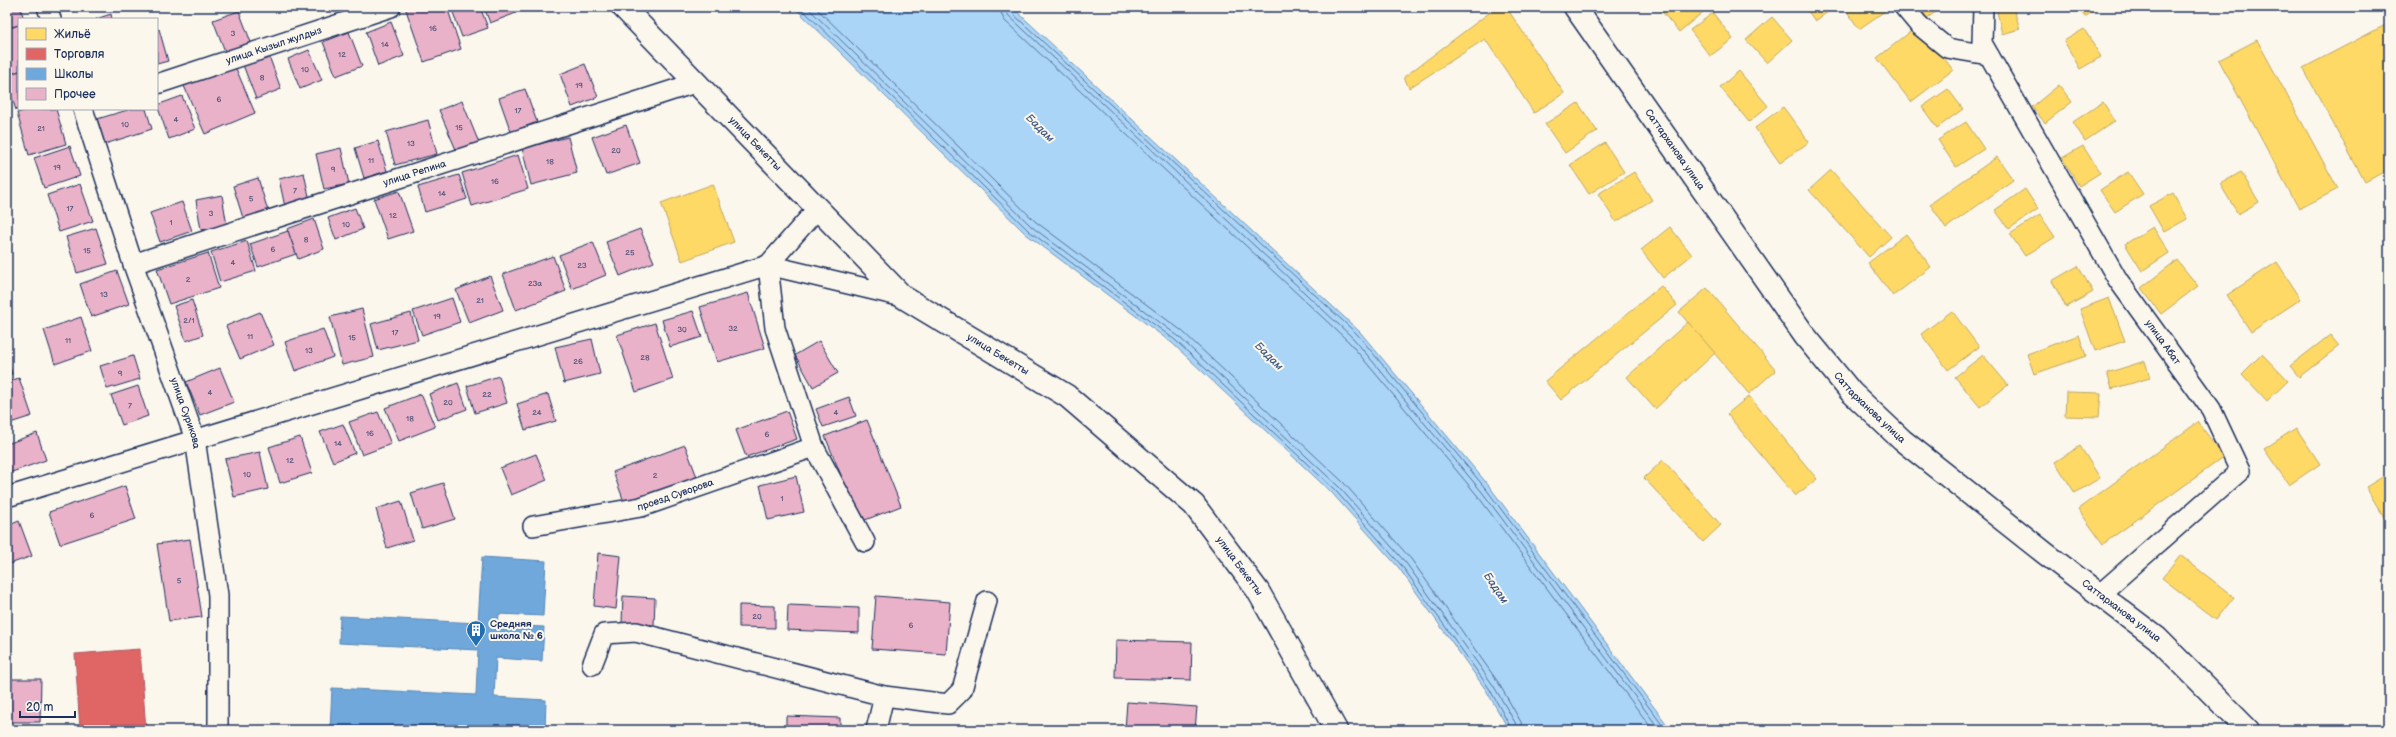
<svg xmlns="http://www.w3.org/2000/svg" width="2396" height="737" font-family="'Balsamiq Sans',sans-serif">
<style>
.water{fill:#abd5f6;stroke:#7193b9}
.homes{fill:#ffd966;stroke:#bba664}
.shops{fill:#e06666;stroke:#a55664}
.schools{fill:#6fa8dc;stroke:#5684b6}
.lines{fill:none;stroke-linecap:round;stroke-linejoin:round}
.shore{stroke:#55719b;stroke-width:1}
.building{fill:#e9b2c8;stroke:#1b2f5e}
.street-casing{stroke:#1b2f5e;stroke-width:22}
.secondary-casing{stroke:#1b2f5e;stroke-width:25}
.street{stroke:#fbf7ec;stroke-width:19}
.secondary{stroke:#fbf7ec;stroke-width:22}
.labels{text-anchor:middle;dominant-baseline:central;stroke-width:4;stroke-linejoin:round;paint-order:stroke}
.number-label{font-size:8px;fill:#4e5078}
.street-label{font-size:10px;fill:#1b2f5e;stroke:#fbf7ec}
.poi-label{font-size:10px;font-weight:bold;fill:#1b2f5e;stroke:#fbf7ec;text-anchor:start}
.water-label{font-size:11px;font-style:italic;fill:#3f5884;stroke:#fbf7ec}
</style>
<rect width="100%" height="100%" fill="#fbf7ec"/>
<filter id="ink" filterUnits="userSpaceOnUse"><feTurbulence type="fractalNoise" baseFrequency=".025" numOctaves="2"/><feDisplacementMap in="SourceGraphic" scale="8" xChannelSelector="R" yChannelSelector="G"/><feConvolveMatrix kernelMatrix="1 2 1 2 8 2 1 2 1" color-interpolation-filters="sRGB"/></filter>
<g filter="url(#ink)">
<path class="water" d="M794,7H1012L1360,332L1489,486L1671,730H1509L1486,690L1399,568L1332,493L1172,343L1026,234Z"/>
<g class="homes">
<path d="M1497,7H1506L1564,93L1534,113L1485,39L1409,88L1404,77Z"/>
<path d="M1658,7H1709L1679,32Z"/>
<path d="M1805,7H1835L1815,21Z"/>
<path d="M1844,7H1882L1885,11L1859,29Z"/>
<path d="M1920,7H1943L1927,18Z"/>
<path d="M1996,7H2013L2020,29L2002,34Z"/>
<path d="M2077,7H2099L2085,17Z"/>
<path d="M1713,13L1733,39L1710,56L1690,30Z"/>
<path d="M1772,17L1792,40L1767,63L1746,40Z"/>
<path d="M2389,23V169L2365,182L2303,68Z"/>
<path d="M1919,25L1953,70L1911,102L1877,58Z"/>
<path d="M2084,29L2101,57L2080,69L2064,41Z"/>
<path d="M2257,40L2338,189L2299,209L2219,60Z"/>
<path d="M1739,71L1768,106L1749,122L1720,87Z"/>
<path d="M2059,85L2072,102L2045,123L2032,107Z"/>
<path d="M1948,89L1963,109L1937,128L1922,107Z"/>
<path d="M2103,102L2115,121L2085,141L2073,122Z"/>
<path d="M1578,103L1597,131L1565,153L1545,124Z"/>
<path d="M1783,107L1809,142L1780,163L1755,128Z"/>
<path d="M1966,122L1984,149L1956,167L1938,140Z"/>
<path d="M1605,143L1624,172L1589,194L1570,165Z"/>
<path d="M2083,146L2100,173L2079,186L2062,158Z"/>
<path d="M1997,157L2013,180L1946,228L1930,204Z"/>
<path d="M1831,170L1891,237L1869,257L1809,190Z"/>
<path d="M1634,172L1652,200L1616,222L1598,194Z"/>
<path d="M2128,172L2143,194L2115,212L2100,190Z"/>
<path d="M2241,172L2259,202L2238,214L2220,184Z"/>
<path d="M713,184L734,242L682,261L661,203Z"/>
<path d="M2025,189L2038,209L2009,229L1995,210Z"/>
<path d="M2173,193L2187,219L2164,232L2149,206Z"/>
<path d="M2040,215L2055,237L2025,256L2010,234Z"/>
<path d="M1670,227L1692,255L1663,278L1641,250Z"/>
<path d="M2153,227L2169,253L2142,271L2125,244Z"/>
<path d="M1906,234L1931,267L1893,296L1868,263Z"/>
<path d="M2177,260L2198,286L2161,314L2141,288Z"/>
<path d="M2277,262L2301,299L2251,332L2227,295Z"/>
<path d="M2078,266L2093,292L2066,307L2052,281Z"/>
<path d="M1661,286L1677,305L1561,400L1545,381Z"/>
<path d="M1707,288L1776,370L1749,394L1679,312Z"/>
<path d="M2109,298L2125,341L2095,351L2080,309Z"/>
<path d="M1952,311L1979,347L1948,370L1921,334Z"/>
<path d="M1688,322L1715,353L1655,409L1627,377Z"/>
<path d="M2079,335L2086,356L2034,374L2027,354Z"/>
<path d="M2330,335L2339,346L2299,377L2290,366Z"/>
<path d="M2262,354L2288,381L2267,401L2242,374Z"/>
<path d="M1983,355L2008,385L1980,407L1955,377Z"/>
<path d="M2145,361L2150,378L2112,389L2107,373Z"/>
<path d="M2066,392L2101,393L2099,417L2065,416Z"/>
<path d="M1749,396L1817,479L1795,496L1727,414Z"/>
<path d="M2198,422L2224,457L2103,544L2078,509Z"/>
<path d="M2296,428L2320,464L2289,485L2264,449Z"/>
<path d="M2080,446L2100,478L2075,493L2055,462Z"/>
<path d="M1663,460L1721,525L1703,542L1644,478Z"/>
<path d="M2389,473V515L2384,518L2366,487Z"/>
<path d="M2180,555L2234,597L2216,620L2162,578Z"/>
</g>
<path class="shops" d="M140,649L146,730H80L75,654Z"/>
<path class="schools" d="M482,557L546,561L543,616L499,614L498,625L544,627L542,661L496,658L494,697L546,700L545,730H330L332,688L476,695L478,650L339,643L340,616L478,623Z"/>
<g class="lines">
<g class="shore">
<path d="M800,7L1029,231L1175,340L1335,490L1402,566L1489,688L1512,730"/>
<path d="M807,7L1032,227L1178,336L1339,487L1406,563L1493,685L1516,724L1517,730"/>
<path d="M815,7L1036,222L1182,331L1343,482L1411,559L1498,682L1521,722L1523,730"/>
<path d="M999,7L1004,20L1349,342L1477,495L1653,730"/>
<path d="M1005,7L1008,15L1353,338L1482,492L1660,730"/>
<path d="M1010,7L1011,12L1357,334L1486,489L1666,730"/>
</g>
</g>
<g class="building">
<path d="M7,7H20L24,19H19V25L7,28Z"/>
<path d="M405,7H447L461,49L424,62Z"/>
<path d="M451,7H480L488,28L462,37Z"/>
<path d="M484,7H514L516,13L490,23Z"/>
<path d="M239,11L252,45L226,54L213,20Z"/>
<path d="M111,14L112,19H96Z"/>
<path d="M391,22L404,56L378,66L366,32Z"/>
<path d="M19,25V71L7,75V29Z"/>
<path d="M159,29L168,61L157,64V30Z"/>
<path d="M349,32L362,66L336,76L323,42Z"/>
<path d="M309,50L322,80L300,89L288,59Z"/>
<path d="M269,56L281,89L256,99L243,65Z"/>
<path d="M234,64L255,113L205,134L184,86Z"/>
<path d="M585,64L598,97L572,107L560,74Z"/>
<path d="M19,71V109L16,110L7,83V76Z"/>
<path d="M525,89L537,122L511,132L499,98Z"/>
<path d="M182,96L195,129L169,139L157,105Z"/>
<path d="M462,101L479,143L457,152L439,110Z"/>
<path d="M30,109H56L66,144L29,155L17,113Z"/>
<path d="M131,109H146L152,129L105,144L97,119Z"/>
<path d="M428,120L437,154L395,165L386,132Z"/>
<path d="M626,125L640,163L606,175L592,137Z"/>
<path d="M568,137L577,173L531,185L522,148Z"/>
<path d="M378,141L387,171L364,178L355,148Z"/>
<path d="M70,146L80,176L44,188L34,158Z"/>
<path d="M341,148L349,184L324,189L316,154Z"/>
<path d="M518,155L528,189L472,206L462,173Z"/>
<path d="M304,173L310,201L285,207L279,179Z"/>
<path d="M459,175L467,199L425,212L418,187Z"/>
<path d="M258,178L268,211L243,218L233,186Z"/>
<path d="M80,184L93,221L59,232L47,195Z"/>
<path d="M399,191L413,231L388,239L374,199Z"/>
<path d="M222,195L227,226L201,230L196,200Z"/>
<path d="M182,202L192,231L160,242L150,213Z"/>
<path d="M355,208L363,229L336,240L328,218Z"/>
<path d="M314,219L324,249L298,259L287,229Z"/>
<path d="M96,228L108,264L77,273L66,237Z"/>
<path d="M640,229L654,262L620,276L606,242Z"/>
<path d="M288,231L296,254L258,267L250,244Z"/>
<path d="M247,241L256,271L220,282L211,252Z"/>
<path d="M593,242L606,275L572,289L559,255Z"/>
<path d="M208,253L219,288L169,304L157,269Z"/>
<path d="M553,256L566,291L516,310L503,274Z"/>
<path d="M117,271L129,304L91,317L80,284Z"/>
<path d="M490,276L503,310L469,323L456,290Z"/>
<path d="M748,293L765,348L717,362L700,307Z"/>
<path d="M452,298L460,322L422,335L413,311Z"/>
<path d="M192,300L203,335L186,341L174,306Z"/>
<path d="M362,309L374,357L342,365L330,317Z"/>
<path d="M693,311L702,337L670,347L662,320Z"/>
<path d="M260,312L274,345L240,359L226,326Z"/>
<path d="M411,313L418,340L378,350L371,324Z"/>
<path d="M81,317L92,351L55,364L44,330Z"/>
<path d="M655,323L673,379L636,392L617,335Z"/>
<path d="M323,329L333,357L295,371L285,342Z"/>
<path d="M592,339L600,374L564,383L555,347Z"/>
<path d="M819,341L838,373L813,387L795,355Z"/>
<path d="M133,356L140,379L107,389L100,366Z"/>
<path d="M7,358L12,374L7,376Z"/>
<path d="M220,368L234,402L200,415L186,382Z"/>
<path d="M499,376L507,403L475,413L467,386Z"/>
<path d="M19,378L32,416L7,424V382Z"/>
<path d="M458,383L467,409L438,420L429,394Z"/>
<path d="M138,386L148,416L122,425L111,395Z"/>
<path d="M421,394L435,427L399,441L385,408Z"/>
<path d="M548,394L556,421L525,430L517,404Z"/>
<path d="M849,397L856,416L823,427L816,409Z"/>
<path d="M787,411L797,439L746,457L736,430Z"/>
<path d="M378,412L391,444L362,455L349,422Z"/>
<path d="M867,420L901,506L860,522L825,436Z"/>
<path d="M343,424L355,453L333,462L320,432Z"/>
<path d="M37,433L46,460L9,473L7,466V444Z"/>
<path d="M300,437L312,473L280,483L269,447Z"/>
<path d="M685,445L697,477L625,504L613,472Z"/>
<path d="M260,452L268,489L234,497L225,459Z"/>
<path d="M536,454L547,480L511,495L500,468Z"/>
<path d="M796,476L804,512L768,520L760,485Z"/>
<path d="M443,483L455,519L422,529L411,493Z"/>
<path d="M125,486L136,519L60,544L49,512Z"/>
<path d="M401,501L413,540L387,548L376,509Z"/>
<path d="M19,521L32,556L7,565V526Z"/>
<path d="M190,539L202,617L169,621L157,544Z"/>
<path d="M598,553L621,556L616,609L594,606Z"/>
<path d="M623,596L655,598L654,625L622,623Z"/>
<path d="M876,596L950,602L946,654L872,649Z"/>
<path d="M739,605L775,606V628L739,627Z"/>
<path d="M788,605L859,608V633L787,630Z"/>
<path d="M1116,640L1192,642L1191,680L1115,678Z"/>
<path d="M7,679H41L40,722H7Z"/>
<path d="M1127,702L1197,707L1195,730H1125Z"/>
<path d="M786,716L840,718V730H786Z"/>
</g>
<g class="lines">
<defs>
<g id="street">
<path d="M47,7L51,19"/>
<path d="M1904,7L1919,25L1947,48L1988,55"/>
<path id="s1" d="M1983,7L1982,43L2118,280L2211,409L2240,471L2100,594"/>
<path id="s2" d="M157,84L391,7"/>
<path id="s3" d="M83,109L133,264L195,439L218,595V730"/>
<path d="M817,209L768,265L775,328L814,447L865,542"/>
<path id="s4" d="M133,264L695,83"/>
<path d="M7,497L768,265L903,297"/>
<path id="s5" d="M533,526L641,507L814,447"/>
<path d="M592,665L604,634L636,632L884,696L948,704L962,690L987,601"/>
<path d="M876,730L884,696"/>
</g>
<g id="secondary">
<path id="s6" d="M623,7L903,297L1067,396L1194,505L1258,591L1336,730"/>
<path id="s7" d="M1575,7L1805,336L1851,392L1902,440L2046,554L2157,638L2248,730"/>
</g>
</defs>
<use href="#street" class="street-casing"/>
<use href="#secondary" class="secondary-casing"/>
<use href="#street" class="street"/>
<use href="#secondary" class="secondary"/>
</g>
</g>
<defs>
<symbol id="building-pin" viewBox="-11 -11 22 30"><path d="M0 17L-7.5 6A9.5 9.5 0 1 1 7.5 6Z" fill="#1f6fb2" stroke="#fbf7ec"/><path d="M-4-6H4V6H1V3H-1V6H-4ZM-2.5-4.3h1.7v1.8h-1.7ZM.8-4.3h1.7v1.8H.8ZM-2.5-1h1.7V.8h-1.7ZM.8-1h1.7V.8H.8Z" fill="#fff"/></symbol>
</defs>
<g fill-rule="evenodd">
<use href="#building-pin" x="465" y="619" width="22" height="30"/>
</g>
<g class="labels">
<g class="number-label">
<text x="433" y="28">16</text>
<text x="233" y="33">3</text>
<text x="385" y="44">14</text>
<text x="342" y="54">12</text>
<text x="305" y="69">10</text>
<text x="262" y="77">8</text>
<text x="579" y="85">19</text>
<text x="219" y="99">6</text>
<text x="518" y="110">17</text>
<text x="176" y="119">4</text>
<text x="125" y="124">10</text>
<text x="459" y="127">15</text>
<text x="41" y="128">21</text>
<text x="411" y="143">13</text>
<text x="616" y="150">20</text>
<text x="371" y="160">11</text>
<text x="550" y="161">18</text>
<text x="57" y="167">19</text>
<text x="333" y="169">9</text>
<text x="495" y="181">16</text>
<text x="295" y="190">7</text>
<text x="442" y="193">14</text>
<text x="251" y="198">5</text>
<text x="70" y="208">17</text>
<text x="211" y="213">3</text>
<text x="393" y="215">12</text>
<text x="171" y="222">1</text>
<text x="346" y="224">10</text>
<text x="306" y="239">8</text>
<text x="273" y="249">6</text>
<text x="87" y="250">15</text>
<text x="630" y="252">25</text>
<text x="233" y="262">4</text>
<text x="582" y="265">23</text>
<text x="188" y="279">2</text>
<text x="535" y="283">23а</text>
<text x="104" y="294">13</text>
<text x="480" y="300">21</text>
<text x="437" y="316">19</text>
<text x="189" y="320">2/1</text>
<text x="733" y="328">32</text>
<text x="682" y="329">30</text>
<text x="395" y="332">17</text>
<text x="250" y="336">11</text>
<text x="352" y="337">15</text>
<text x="68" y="340">11</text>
<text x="309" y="350">13</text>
<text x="645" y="357">28</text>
<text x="578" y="361">26</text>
<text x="120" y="373">9</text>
<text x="210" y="392">4</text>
<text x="487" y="394">22</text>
<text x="448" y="402">20</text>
<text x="130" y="405">7</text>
<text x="537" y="412">24</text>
<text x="836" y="412">4</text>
<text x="410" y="418">18</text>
<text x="370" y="433">16</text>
<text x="767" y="434">6</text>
<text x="338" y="443">14</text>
<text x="290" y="460">12</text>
<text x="247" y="474">10</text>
<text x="655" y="475">2</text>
<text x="782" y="498">1</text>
<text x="92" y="515">6</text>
<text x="179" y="580">5</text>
<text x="757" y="616">20</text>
<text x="911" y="625">6</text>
</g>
<g class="street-label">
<text stroke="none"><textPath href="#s2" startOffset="123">улица Кызыл жулдыз</textPath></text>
<text stroke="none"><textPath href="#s6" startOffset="190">улица Бекетты</textPath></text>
<text stroke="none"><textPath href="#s7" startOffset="174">Саттарханова улица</textPath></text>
<text stroke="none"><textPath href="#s4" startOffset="296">улица Репина</textPath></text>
<text stroke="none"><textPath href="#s1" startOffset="386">улица Абат</textPath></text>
<text stroke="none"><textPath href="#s6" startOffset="514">улица Бекетты</textPath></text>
<text stroke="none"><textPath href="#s7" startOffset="498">Саттарханова улица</textPath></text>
<text stroke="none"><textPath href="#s3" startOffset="321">улица Сурикова</textPath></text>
<text stroke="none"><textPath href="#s5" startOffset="146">проезд Суворова</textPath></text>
<text stroke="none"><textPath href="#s6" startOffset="838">улица Бекетты</textPath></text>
<text stroke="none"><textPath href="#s7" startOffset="822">Саттарханова улица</textPath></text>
</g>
<g class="poi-label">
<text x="490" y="624">Средняя<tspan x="490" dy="12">школа № 6</tspan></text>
</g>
<g class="water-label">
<text transform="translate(1040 128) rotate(45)">Бадам</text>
<text transform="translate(1269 356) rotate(45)">Бадам</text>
<text transform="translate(1496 588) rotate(56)">Бадам</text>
</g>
</g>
<rect width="2396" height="737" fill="none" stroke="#fbf7ec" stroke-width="24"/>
<rect x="12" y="12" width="2372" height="713" fill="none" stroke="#1b2f5e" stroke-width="1.5" filter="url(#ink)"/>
<rect x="18" y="18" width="140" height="92" fill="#fbf7ec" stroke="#a1a7b3"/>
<rect x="26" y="28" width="20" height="12" fill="#ffd966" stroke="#a1a7b3"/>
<text x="54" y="38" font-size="12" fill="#1b2f5e">Жильё</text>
<rect x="26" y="48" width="20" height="12" fill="#e06666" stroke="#a1a7b3"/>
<text x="54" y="58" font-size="12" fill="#1b2f5e">Торговля</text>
<rect x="26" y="68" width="20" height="12" fill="#6fa8dc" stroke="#a1a7b3"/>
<text x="54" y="78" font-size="12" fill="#1b2f5e">Школы</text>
<rect x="26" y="88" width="20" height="12" fill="#e9b2c8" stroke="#a1a7b3"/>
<text x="54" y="98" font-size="12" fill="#1b2f5e">Прочее</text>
<path d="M20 711v6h55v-6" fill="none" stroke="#1b2f5e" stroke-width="2"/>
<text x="26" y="711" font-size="12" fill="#1b2f5e" stroke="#fbf7ec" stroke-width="3" paint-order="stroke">20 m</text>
</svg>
